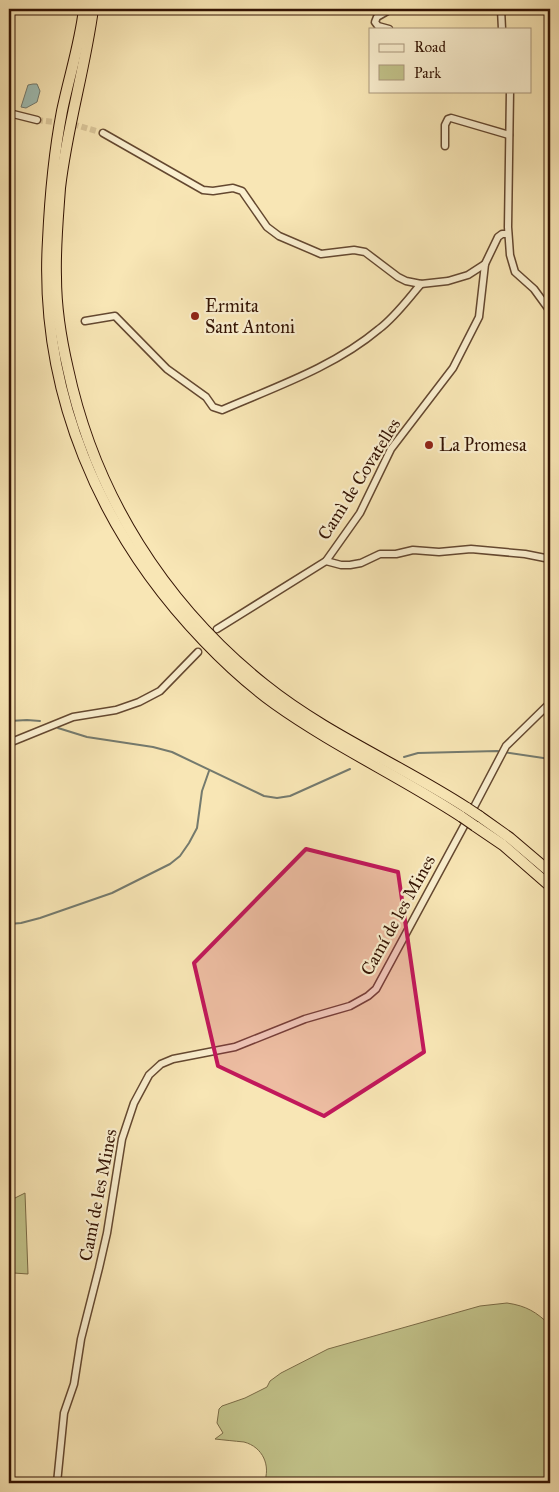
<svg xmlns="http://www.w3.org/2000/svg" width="559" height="1492" font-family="'IM FELL Great Primer',serif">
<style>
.green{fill:#c2c38a;stroke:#7a6b46}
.water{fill:#9fbeb5;stroke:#747a6e}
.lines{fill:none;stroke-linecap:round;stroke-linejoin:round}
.stream{stroke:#747a6e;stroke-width:2}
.minor-tunnel{stroke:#dac69a;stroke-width:6;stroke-dasharray:6 3;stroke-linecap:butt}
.minor-casing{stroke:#644830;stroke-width:9}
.highway-casing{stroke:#331303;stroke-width:12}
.minor{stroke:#faefcf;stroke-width:6}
.highway{stroke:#f8e6b5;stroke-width:10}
.highway-bridge-casing{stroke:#331303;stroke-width:12;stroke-linecap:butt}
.highway-bridge{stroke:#f8e6b5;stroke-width:10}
.marked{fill:#c2185b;fill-opacity:0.2;stroke:#c2185b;stroke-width:4;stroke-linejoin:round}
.poi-dot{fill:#8f2418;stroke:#faefcf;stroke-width:2}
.labels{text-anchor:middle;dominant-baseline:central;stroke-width:4.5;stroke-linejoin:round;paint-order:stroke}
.poi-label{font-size:18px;fill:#331303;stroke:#faefcf;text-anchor:start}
.street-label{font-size:18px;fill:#331303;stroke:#faefcf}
</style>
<rect width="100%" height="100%" fill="#f8e6b5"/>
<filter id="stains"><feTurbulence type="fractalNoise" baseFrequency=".004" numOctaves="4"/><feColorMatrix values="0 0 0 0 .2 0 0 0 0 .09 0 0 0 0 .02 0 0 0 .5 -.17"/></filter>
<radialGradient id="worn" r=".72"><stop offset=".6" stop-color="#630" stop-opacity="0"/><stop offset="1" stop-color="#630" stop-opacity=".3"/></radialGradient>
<g class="green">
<path d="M25,1193L28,1274L14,1273L9,1274V1201Z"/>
<path d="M507,1303C527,1306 536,1312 550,1325V1483H264C271,1466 263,1447 244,1442C234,1441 224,1440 215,1439L223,1433L217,1423L219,1409L222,1406L245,1398L267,1387L270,1381L281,1373L328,1349L480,1306Z"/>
</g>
<path class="water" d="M33,84H37L40,91L37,102L26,108L21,107L28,85Z"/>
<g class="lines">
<g class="stream">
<path d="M9,721L27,720L40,721"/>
<path d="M58,728L87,737L153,747L172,752L264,796L277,798L290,796L350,769"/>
<path d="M404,757L418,753L497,751L550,759"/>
<path d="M9,924L21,923L40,918L112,893L170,864L180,856L189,843L197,828L202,791L209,771"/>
</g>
<path class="minor-tunnel" d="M37,120L72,124L103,133"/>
<defs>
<g id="minor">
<path d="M501,9L502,29"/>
<path d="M389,29L378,26L375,22L377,17L391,9"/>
<path d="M510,91L508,227L510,255L515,272L534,289L550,311"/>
<path d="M9,113L37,120"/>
<path d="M103,133L203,190L213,191L233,188L242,191L267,227L279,236L321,254L354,250L365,252L398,277L406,281L421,284L448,281L468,275L485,264"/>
<path d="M445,146V125L448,119L451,118L509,135"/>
<path d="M85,321L115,316L167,369L206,397L213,407L222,410C275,387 334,367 379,329C395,317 408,299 421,284"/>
<path d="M326,561L341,565H350L361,563L380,554H396L413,550L439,552L471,549L525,554L550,559"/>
<path d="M217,629L326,561L360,513L391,449L453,368L479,317L485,264L498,237L502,234H508"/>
<path d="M9,743L73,717L116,710L139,702L160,691L198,652"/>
<path d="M474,807L506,746L550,703"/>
<path d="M57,1483L64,1413L74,1384L81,1339L99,1268L107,1233L122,1139L134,1103L149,1075L161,1064L173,1059L235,1047L305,1019L350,1006L368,996L376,989L465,824"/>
</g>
<g id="highway">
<path d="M84,9C80,44 69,77 62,111C54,153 50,197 48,240C39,391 100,533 204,641C226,664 249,685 275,704C334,746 401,777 462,817"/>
<path d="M93,9C85,69 67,127 60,188C58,217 55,247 56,277C56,308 61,339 68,369C95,495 164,604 265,685C326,734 401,765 467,808"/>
<path d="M479,816L510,838L550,872"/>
<path d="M475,826L503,845L550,886"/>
</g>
</defs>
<use href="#minor" class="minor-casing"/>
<use href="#highway" class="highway-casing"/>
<use href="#minor" class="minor"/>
<use href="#highway" class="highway"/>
<defs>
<g id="highway-bridge">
<path d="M467,808L479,816"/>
<path d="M462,817L475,826"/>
</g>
</defs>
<use href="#highway-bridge" class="highway-bridge-casing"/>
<use href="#highway-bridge" class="highway-bridge"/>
</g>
<path class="marked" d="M306,849L398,872L424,1052L324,1116L218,1066L194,963Z"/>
<g class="poi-dot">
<circle cx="195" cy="316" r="5"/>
<circle cx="429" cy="445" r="5"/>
</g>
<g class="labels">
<g class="poi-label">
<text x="205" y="306">Ermita<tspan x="205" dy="21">Sant Antoni</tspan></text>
<text x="439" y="445">La Promesa</text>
</g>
<g class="street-label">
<text transform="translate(359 479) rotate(-58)">Camì de Covatelles</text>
<text transform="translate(398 915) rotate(-61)">Camí de les Mines</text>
<text transform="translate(98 1195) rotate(-79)">Camí de les Mines</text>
</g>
</g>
<rect width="559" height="1492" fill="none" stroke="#f8e6b5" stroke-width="30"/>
<rect x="10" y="10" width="539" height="1472" fill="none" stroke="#331303" stroke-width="2.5"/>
<rect x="15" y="15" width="529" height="1462" fill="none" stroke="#331303"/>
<rect x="369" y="28" width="162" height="65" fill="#faefcf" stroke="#aa977d"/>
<rect x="379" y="44" width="25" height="8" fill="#faefcf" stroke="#aa977d"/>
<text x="414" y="52" font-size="15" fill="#331303">Road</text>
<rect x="379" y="65" width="25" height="15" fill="#c2c38a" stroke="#aa977d"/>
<text x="414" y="78" font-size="15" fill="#331303">Park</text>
<rect width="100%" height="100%" filter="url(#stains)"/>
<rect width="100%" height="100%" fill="url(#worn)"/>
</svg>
